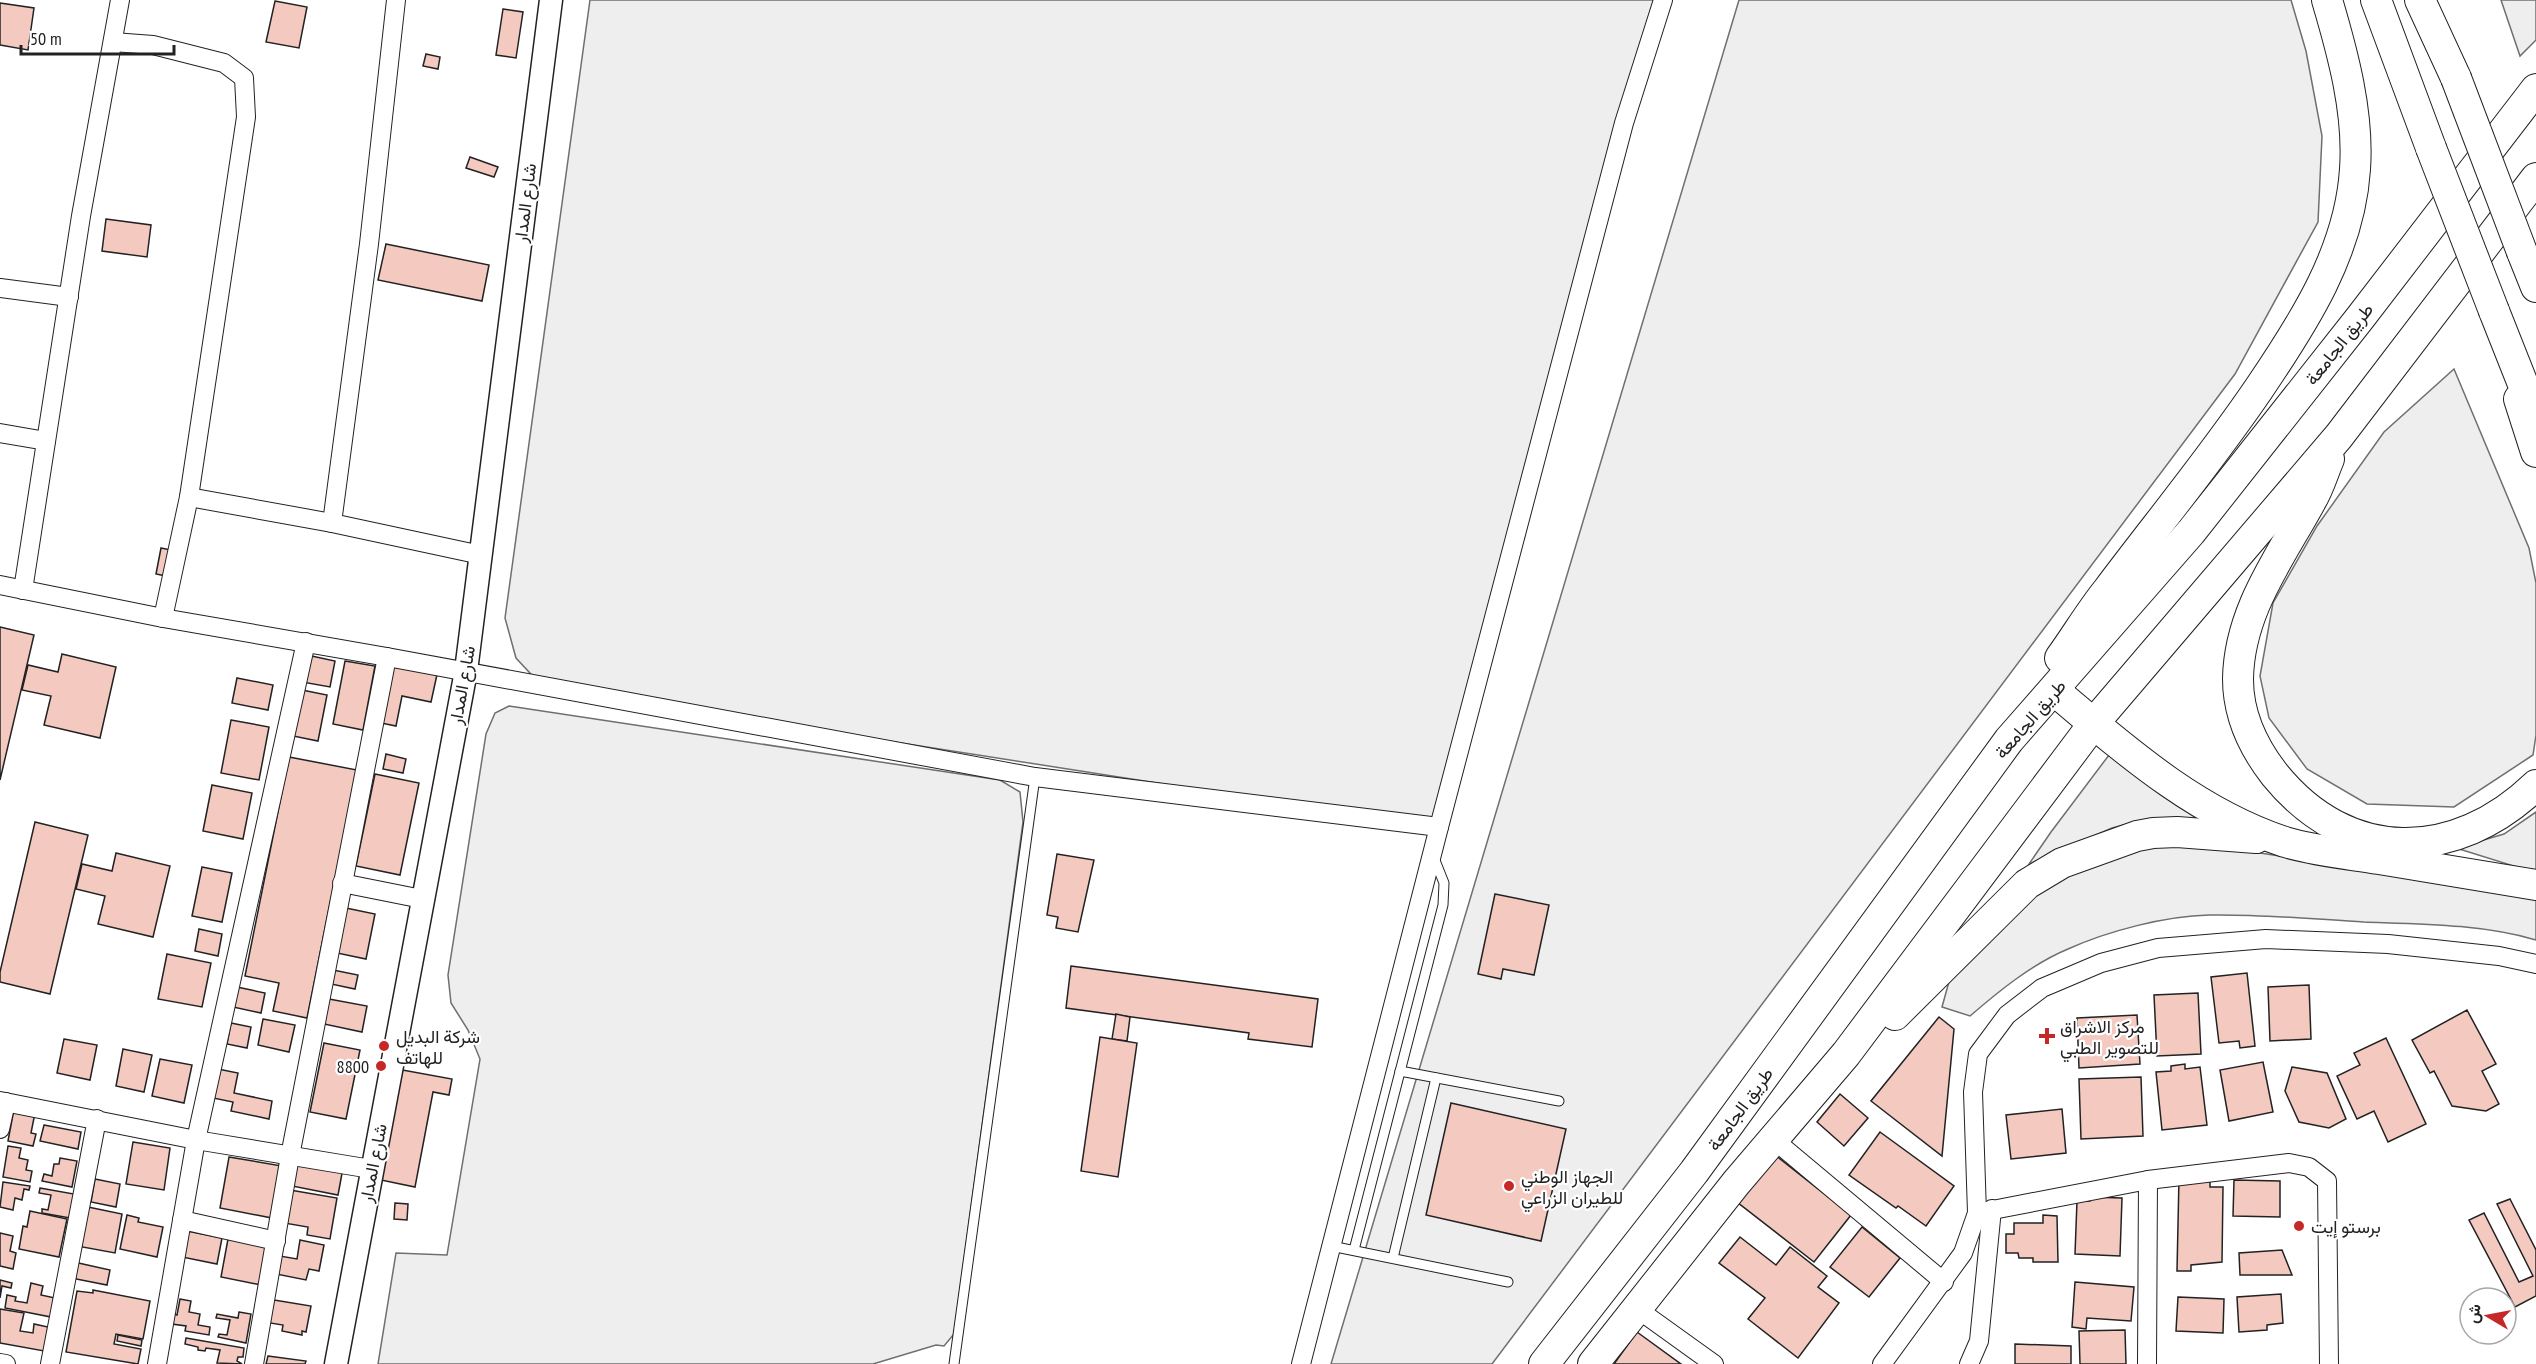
<svg xmlns="http://www.w3.org/2000/svg" width="2536" height="1364" font-family="'PT Sans Narrow',Vazirmatn,sans-serif">
<style>
.green{fill:#eee;stroke:#6f6f6f;stroke-width:1.5}
.building{fill:#f3c9c0;stroke:#222;stroke-width:1.5}
.lines{fill:none;stroke-linecap:round;stroke-linejoin:round}
.service-casing{stroke:#222;stroke-width:11}
.minor-casing{stroke:#222;stroke-width:20}
.tertiary-casing{stroke:#222;stroke-width:25}
.trunk-casing{stroke:#222;stroke-width:32}
.service{stroke:#fff;stroke-width:9}
.minor{stroke:#fff;stroke-width:18}
.tertiary{stroke:#fff;stroke-width:22}
.trunk{stroke:#fff;stroke-width:30}
.trunk-bridge-casing{stroke:#222;stroke-width:32;stroke-linecap:butt}
.trunk-bridge{stroke:#fff;stroke-width:30}
.poi-dot{fill:#c62828;stroke:#fff;stroke-width:2}
.labels{text-anchor:middle;dominant-baseline:central;stroke-width:4.5;stroke-linejoin:round;paint-order:stroke}
.street-label{font-size:18px;fill:#222;stroke:#fff}
.poi-label{font-size:18px;fill:#222;stroke:#fff;text-anchor:start}
</style>
<rect width="100%" height="100%" fill="#fff"/>
<g class="green">
<path d="M590,0H1663L1439,827L543,687L516,658L505,618Z"/>
<path d="M1739,0H2291L2306,51L2322,136L2318,222L2235,374L1492,1364H1331Z"/>
<path d="M2501,0H2536V40L2520,56Z"/>
<path d="M2454,369L2529,548L2536,583V735L2533,755L2454,807L2367,804L2307,769L2269,718L2260,676L2273,603L2317,526L2384,432Z"/>
<path d="M509,706L1000,780L1020,792L1023,822L954,1334L944,1346L936,1345L873,1364H378L396,1253L447,1255L480,1059L468,1030L451,1003L448,975L486,734L495,713Z"/>
<path d="M2109,755L2215,822L2143,820L2112,828L2029,864L2051,832Z"/>
<path d="M2536,812V873L2456,848L2504,834Z"/>
<path d="M2194,843L2536,895V940C2481,924 2420,924 2364,922C2313,919 2260,914 2209,915C2165,916 2108,931 2068,949C2032,964 1999,991 1970,1016L1942,1007L1955,960L2057,871L2150,844Z"/>
</g>
<g class="building">
<path d="M275,1L307,7L299,48L266,42Z"/>
<path d="M0,3L34,8L28,50L0,45Z"/>
<path d="M503,9L523,12L516,58L496,55Z"/>
<path d="M426,54L440,57L438,69L423,66Z"/>
<path d="M470,157L498,167L494,177L466,168Z"/>
<path d="M106,219L151,225L147,257L102,251Z"/>
<path d="M386,244L489,265L482,301L378,280Z"/>
<path d="M161,548L171,550L166,576L156,574Z"/>
<path d="M0,627L34,635L0,780Z"/>
<path d="M62,654L116,667L100,738L44,725L51,696L22,690L28,665L58,672Z"/>
<path d="M307,655L335,661L330,687L302,682Z"/>
<path d="M389,660L438,670L431,702L402,696L396,726L376,722Z"/>
<path d="M345,661L375,666L363,730L333,724Z"/>
<path d="M237,678L273,685L268,710L232,703Z"/>
<path d="M302,690L327,695L318,741L293,736Z"/>
<path d="M231,720L269,727L259,780L221,773Z"/>
<path d="M386,754L406,759L403,773L383,769Z"/>
<path d="M289,757L357,770L307,1018L273,1011L279,983L245,976Z"/>
<path d="M375,774L419,783L400,875L356,866Z"/>
<path d="M212,785L252,793L243,839L203,831Z"/>
<path d="M35,822L88,835L50,994L0,982V972Z"/>
<path d="M116,853L170,866L153,937L98,924L105,896L76,889L82,864L112,871Z"/>
<path d="M1057,854L1094,860L1078,932L1056,928L1058,917L1047,915Z"/>
<path d="M202,867L232,873L222,922L192,916Z"/>
<path d="M1495,894L1549,905L1534,975L1503,969L1501,979L1478,974Z"/>
<path d="M346,908L375,914L366,959L337,953Z"/>
<path d="M199,929L222,934L218,956L195,951Z"/>
<path d="M167,954L211,963L202,1007L158,999Z"/>
<path d="M1071,966L1318,999L1312,1047L1248,1039L1249,1033L1066,1008Z"/>
<path d="M333,970L358,975L355,989L331,984Z"/>
<path d="M2247,973L2255,1046L2240,1048L2239,1041L2219,1043L2211,977Z"/>
<path d="M2309,985L2311,1039L2270,1041L2268,987Z"/>
<path d="M237,987L265,993L261,1013L233,1007Z"/>
<path d="M2198,993L2201,1054L2157,1056L2154,995Z"/>
<path d="M329,999L367,1006L362,1032L324,1024Z"/>
<path d="M2467,1010L2496,1064L2482,1071L2499,1104L2486,1111L2452,1106L2434,1071L2430,1073L2412,1040Z"/>
<path d="M1116,1014L1130,1017L1127,1041L1112,1039Z"/>
<path d="M2137,1015L2140,1064L2079,1068L2077,1018Z"/>
<path d="M1939,1017L1954,1029L1942,1156L1871,1101Z"/>
<path d="M263,1019L295,1025L289,1052L258,1045Z"/>
<path d="M231,1023L251,1027L247,1048L227,1044Z"/>
<path d="M1100,1037L1137,1043L1118,1177L1081,1171Z"/>
<path d="M2386,1038L2426,1124L2388,1142L2374,1111L2357,1119L2337,1076L2360,1065L2354,1053Z"/>
<path d="M64,1039L97,1045L90,1080L57,1073Z"/>
<path d="M324,1043L360,1050L346,1119L310,1112Z"/>
<path d="M123,1049L152,1055L144,1092L116,1086Z"/>
<path d="M160,1059L192,1065L184,1103L152,1096Z"/>
<path d="M2263,1062L2273,1112L2229,1121L2220,1070Z"/>
<path d="M2185,1064V1069L2200,1067L2207,1125L2162,1130L2156,1072L2171,1071V1066Z"/>
<path d="M2292,1067L2327,1073L2346,1119L2329,1128L2299,1122L2285,1091Z"/>
<path d="M218,1069L238,1073L234,1093L272,1101L269,1119L231,1111L233,1102L213,1098Z"/>
<path d="M397,1069L452,1079L449,1095L433,1092L415,1187L376,1179Z"/>
<path d="M2141,1077L2143,1136L2081,1139L2079,1079Z"/>
<path d="M1840,1094L1868,1118L1844,1146L1817,1122Z"/>
<path d="M1451,1103L1566,1129L1541,1241L1426,1215Z"/>
<path d="M14,1109L35,1113L31,1133L36,1134L33,1146L8,1141Z"/>
<path d="M2062,1109L2066,1153L2011,1159L2006,1115Z"/>
<path d="M44,1125L81,1132L78,1149L40,1141Z"/>
<path d="M1880,1132L1954,1186L1926,1226L1898,1206L1896,1208L1849,1175Z"/>
<path d="M133,1142L170,1148L164,1190L126,1184Z"/>
<path d="M8,1146L21,1148L19,1158L28,1160L26,1170L32,1171L30,1182L3,1177Z"/>
<path d="M1774,1154L1851,1215L1814,1262L1737,1202Z"/>
<path d="M229,1157L282,1166L272,1218L220,1208Z"/>
<path d="M60,1158L77,1161L72,1187L42,1181L44,1174L52,1176L54,1164H59Z"/>
<path d="M297,1160L343,1168L338,1195L292,1186Z"/>
<path d="M2179,1178H2210V1187H2223L2222,1262L2191,1265V1271H2177Z"/>
<path d="M95,1179L120,1184L116,1207L91,1202Z"/>
<path d="M2234,1180L2280,1181V1217L2233,1216Z"/>
<path d="M3,1182L30,1186L29,1190L24,1189L22,1200L15,1198L13,1210L0,1207Z"/>
<path d="M40,1188L74,1194L70,1218L42,1213V1209L48,1210L51,1195L39,1193Z"/>
<path d="M290,1190L337,1198L330,1239L307,1235L308,1227L284,1223Z"/>
<path d="M2090,1197L2122,1198L2120,1256L2075,1254L2077,1201H2090Z"/>
<path d="M2510,1199L2536,1250V1296L2515,1307L2469,1220L2484,1213L2519,1282L2533,1276L2497,1204Z"/>
<path d="M395,1203L408,1204L407,1220L394,1219Z"/>
<path d="M88,1207L122,1214L115,1253L77,1246Z"/>
<path d="M30,1211L67,1219L59,1257L19,1249L23,1226L27,1227Z"/>
<path d="M127,1215L139,1218L138,1222L163,1227L157,1257L120,1249Z"/>
<path d="M2043,1215L2057,1216L2058,1262H2033V1258H2019L2018,1253H2006V1234H2014V1223H2043Z"/>
<path d="M1862,1227L1900,1258L1869,1297L1830,1267Z"/>
<path d="M187,1231L222,1238L217,1264L182,1257Z"/>
<path d="M0,1233L13,1236L10,1251L16,1253L13,1269L0,1266Z"/>
<path d="M1740,1237L1776,1265L1790,1247L1827,1276L1818,1287L1839,1303L1798,1358L1748,1319L1765,1298L1719,1263Z"/>
<path d="M228,1239L269,1248L261,1285L221,1277Z"/>
<path d="M300,1240L324,1245L319,1271L309,1269L306,1280L276,1274L280,1256L297,1259Z"/>
<path d="M2282,1250L2292,1275H2240L2239,1253Z"/>
<path d="M74,1262L110,1270L107,1285L71,1278Z"/>
<path d="M0,1280L12,1283L11,1288L2,1286L0,1298Z"/>
<path d="M2075,1282L2134,1287L2131,1321L2087,1318L2086,1329L2072,1327Z"/>
<path d="M31,1283L43,1286L41,1295L55,1298L51,1317L5,1308L7,1295L16,1297L15,1301L27,1303Z"/>
<path d="M93,1290L150,1301L143,1339L116,1334L114,1344L141,1349L138,1364L66,1352L77,1291L93,1293Z"/>
<path d="M2281,1294L2283,1323L2267,1325V1330L2239,1332L2237,1297Z"/>
<path d="M2178,1297L2224,1299L2223,1333L2176,1331Z"/>
<path d="M180,1299L191,1301L189,1312L200,1314L198,1325L210,1327L209,1335L185,1331L186,1326L172,1324L174,1314L177,1315Z"/>
<path d="M268,1299L311,1306L306,1332L302,1331V1335L282,1331L283,1325L264,1322Z"/>
<path d="M0,1309L24,1313L20,1331L33,1333L34,1324L48,1327L44,1351L0,1343Z"/>
<path d="M239,1312L251,1314L246,1343L218,1337L219,1334L227,1335L230,1320L216,1318L217,1314L238,1318Z"/>
<path d="M2125,1330L2126,1364H2080L2079,1331Z"/>
<path d="M1637,1332L1681,1364H1614Z"/>
<path d="M118,1335L142,1340L141,1346L117,1341Z"/>
<path d="M186,1338L244,1348L243,1357H238L237,1361L242,1364L217,1363L220,1350L206,1348L205,1351L198,1350V1347L185,1344Z"/>
<path d="M2015,1344L2071,1346V1364H2015Z"/>
<path d="M268,1356L306,1361L305,1364H266Z"/>
</g>
<g class="lines">
<defs>
<g id="service">
<path d="M1400,1071L1559,1101"/>
<path d="M1331,1246L1508,1282"/>
<path d="M1354,1250L1443,905L1444,883L1434,858"/>
<path d="M1393,1258L1436,1078"/>
<path d="M954,1364L1035,777"/>
</g>
<g id="minor">
<path d="M113,42L153,45L224,63L244,78L246,117L189,497L163,618"/>
<path d="M0,288L69,297"/>
<path d="M0,433L46,441"/>
<path d="M189,497L332,523L481,555"/>
<path d="M332,523L369,244L396,0"/>
<path d="M0,585L163,618L387,657L1035,777L1439,827"/>
<path d="M23,590L81,216L120,0"/>
<path d="M342,883L422,899"/>
<path d="M0,1101L196,1140L371,1169"/>
<path d="M0,1129L6,1102"/>
<path d="M1773,1139L1944,1282"/>
<path d="M1977,1213L2148,1180L2289,1163L2309,1167L2327,1181L2329,1364"/>
<path d="M182,1220L276,1241"/>
<path d="M1636,1308L1714,1364"/>
<path d="M0,1363L6,1364"/>
<path d="M50,1364L97,1119"/>
<path d="M157,1364L196,1140L306,642"/>
<path d="M254,1364L290,1156L387,657"/>
<path d="M1301,1364L1439,827L1624,123L1663,0"/>
<path d="M1882,1364L1963,1253L1977,1213L1973,1092L1978,1054L2007,1015L2042,988L2101,963L2158,948L2266,939L2388,944L2499,956L2536,964"/>
<path d="M1969,1364L1979,1341L1992,1209"/>
<path d="M2147,1364L2148,1180"/>
</g>
<path id="tertiary" d="M336,1364L466,671L551,0"/>
<g id="trunk">
<path d="M2376,0L2431,148"/>
<path d="M2420,0L2456,78"/>
<path d="M2522,252L2536,287"/>
<path d="M2494,311L2536,417"/>
<path d="M2519,399L2536,452"/>
<path d="M2329,459C2323,473 2319,488 2311,501C2280,558 2239,611 2238,679C2238,715 2253,747 2275,775C2348,865 2455,863 2536,785"/>
<path d="M2060,658C2076,636 2090,612 2107,591C2158,523 2212,458 2260,387C2304,322 2350,251 2355,169C2359,113 2343,54 2327,0"/>
<path d="M2055,691C2125,750 2196,813 2285,842C2315,851 2348,854 2379,859C2431,868 2484,876 2536,885"/>
<path d="M1895,1015L2027,884L2062,863L2137,836L2153,833L2177,832L2256,838"/>
<path d="M1544,1364L1694,1172L2009,740L2191,532L2360,318L2536,89"/>
<path d="M1593,1364L1736,1183L1846,1054L2094,723L2339,436L2536,178"/>
</g>
</defs>
<use href="#service" class="service-casing"/>
<use href="#minor" class="minor-casing"/>
<use href="#tertiary" class="tertiary-casing"/>
<use href="#trunk" class="trunk-casing"/>
<use href="#service" class="service"/>
<use href="#minor" class="minor"/>
<use href="#tertiary" class="tertiary"/>
<use href="#trunk" class="trunk"/>
<defs>
<g id="trunk-bridge">
<path d="M2456,78L2522,252"/>
<path d="M2431,148L2494,311"/>
</g>
</defs>
<use href="#trunk-bridge" class="trunk-bridge-casing"/>
<use href="#trunk-bridge" class="trunk-bridge"/>
</g>
<g class="poi-dot">
<path d="M2044 1027h6v6h6v6h-6v6h-6v-6h-6v-6h6z"/>
<circle cx="384" cy="1046" r="6"/>
<circle cx="381" cy="1066" r="6"/>
<circle cx="1509" cy="1186" r="6"/>
<circle cx="2299" cy="1226" r="6"/>
</g>
<g class="labels">
<g class="street-label">
<text transform="translate(525 203) rotate(-83)">شارع المدار</text>
<text transform="translate(2339 344) rotate(-52)">طريق الجامعة</text>
<text transform="translate(462 685) rotate(-80)">شارع المدار</text>
<text transform="translate(2030 719) rotate(-49)">طريق الجامعة</text>
<text transform="translate(1740 1109) rotate(-54)">طريق الجامعة</text>
<text transform="translate(373 1163) rotate(-79)">شارع المدار</text>
</g>
<g class="poi-label">
<text x="2060" y="1026">مركز الاشراق<tspan x="2060" dy="21">للتصوير الطبي</tspan></text>
<text x="396" y="1036">شركة البديل<tspan x="396" dy="21">للهاتف</tspan></text>
<text x="369" y="1066" text-anchor="end">8800</text>
<text x="1521" y="1176">الجهاز الوطني<tspan x="1521" dy="21">للطيران الزراعي</tspan></text>
<text x="2311" y="1226">برستو إيت</text>
</g>
</g>
<g transform="translate(2488 1316) rotate(280)"><circle r="28" fill="#ffffff" stroke="#a7a7a7" stroke-width="1.5"/>
<path d="M0-4.5L10 22L0 15L-10 22Z" fill="#c62828"/>
<text y="-9" font-size="16" font-weight="bold" text-anchor="middle" fill="#222222">ش</text>
</g>
<path d="M21 45v9h153v-9" fill="none" stroke="#222222" stroke-width="3"/>
<text x="30" y="45" font-size="18" fill="#222222" stroke="#ffffff" stroke-width="4.5" paint-order="stroke">50 m</text>
</svg>
